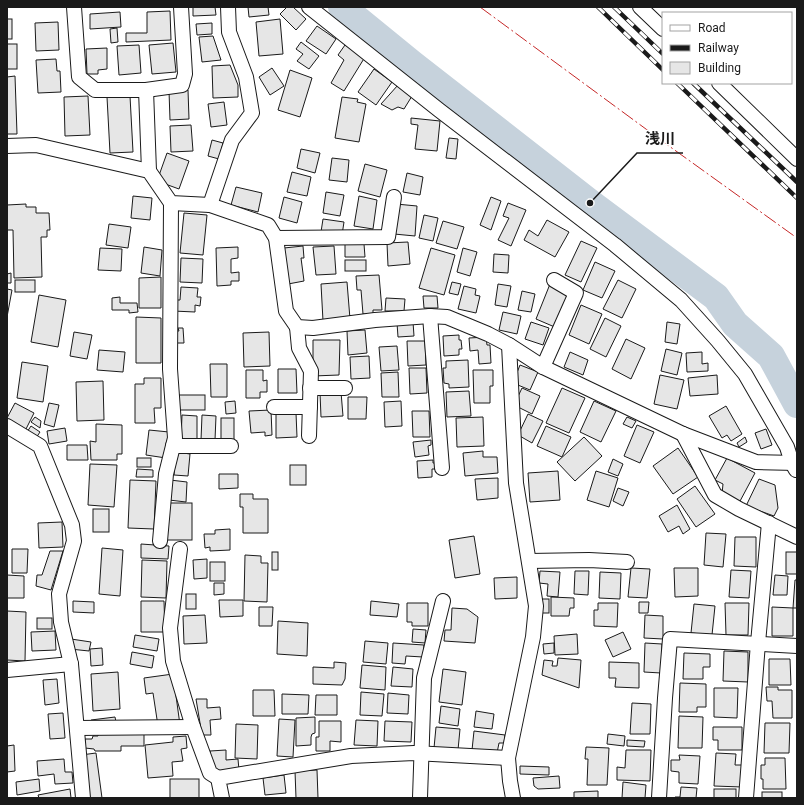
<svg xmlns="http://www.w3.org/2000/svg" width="804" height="805" font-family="Roboto,'Noto Sans JP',sans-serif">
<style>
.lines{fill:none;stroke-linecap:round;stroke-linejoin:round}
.river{stroke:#c6d2dc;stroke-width:28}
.building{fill:#e6e6e6;stroke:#1a1a1a}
.street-casing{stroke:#1a1a1a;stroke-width:16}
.street{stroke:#fff;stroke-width:14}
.rail-casing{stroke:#1a1a1a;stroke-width:4.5}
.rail{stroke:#fff;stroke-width:3;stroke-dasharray:9;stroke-linecap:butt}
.power{stroke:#c62828;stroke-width:1;stroke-dasharray:14 3 2 3;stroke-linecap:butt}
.leader{fill:none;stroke:#1a1a1a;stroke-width:1.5}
.callout-dot{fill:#1a1a1a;stroke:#fff;stroke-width:1.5}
.callout-label{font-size:15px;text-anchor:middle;font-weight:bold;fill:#1a1a1a;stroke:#fff;stroke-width:3;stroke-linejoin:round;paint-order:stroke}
</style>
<rect width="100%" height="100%" fill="#fff"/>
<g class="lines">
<path class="river" d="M342,7L412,64L590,203L716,297L735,324L771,356L797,404"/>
</g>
<g class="building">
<path d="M193,7H215L216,15L193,16Z"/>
<path d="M248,7H268L269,15L249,17Z"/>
<path d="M287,7H293L306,19L296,30L280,14Z"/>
<path d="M170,11L171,40L126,42V33H147V12Z"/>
<path d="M120,12L121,27L90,29V14Z"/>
<rect x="7" y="19" width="5" height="20"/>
<path d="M280,19L283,54L259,56L256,22Z"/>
<path d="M58,22L59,50L36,51L35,23Z"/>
<path d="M212,23V34L197,35L196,24Z"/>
<path d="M317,26L336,39L326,54L306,41Z"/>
<path d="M117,28L118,42L111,43L110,29Z"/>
<path d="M213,36L221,60L202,62L199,37Z"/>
<path d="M301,42L319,56L309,69L297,61L303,54L296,49Z"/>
<path d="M173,43L176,72L152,74L149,45Z"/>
<rect x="7" y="44" width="10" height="25"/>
<path d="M139,45L141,73L119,75L117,46Z"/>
<path d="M345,45L365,57L344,91L331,83L344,60L338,55Z"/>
<path d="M107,48V69L98,70V74H87L86,49Z"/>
<path d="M56,59L57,71H60L61,92L38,93L36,60Z"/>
<path d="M230,65L238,85V97L213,98L212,66Z"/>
<path d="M272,68L284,86L270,95L259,77Z"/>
<path d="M374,69L392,82L376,105L358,92Z"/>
<path d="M290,70L312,78L300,117L278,110Z"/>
<path d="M15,76L17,134H7V77Z"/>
<path d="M398,85L412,96L404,109L398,107L392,110L381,104Z"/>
<path d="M188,90L189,119L170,120L169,91Z"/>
<path d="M88,96L90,135L65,136L64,97Z"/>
<path d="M130,96L133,152L110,153L107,97Z"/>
<path d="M342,97L358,99L357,102L366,104L359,142L335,138Z"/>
<path d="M224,102L227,125L211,127L208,104Z"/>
<path d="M411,118L440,121L437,151L415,149L418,125L411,124Z"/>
<path d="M191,125L193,151L171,152L170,126Z"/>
<path d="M449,138L458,139L456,159L446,158Z"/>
<path d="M212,140L223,143L219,159L208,156Z"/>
<path d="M301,149L320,153L315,173L297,168Z"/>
<path d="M167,153L189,161L179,189L157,181Z"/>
<path d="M332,158L349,160L347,182L329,180Z"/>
<path d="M365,164L387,170L380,197L358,191Z"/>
<path d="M292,172L311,177L307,196L287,192Z"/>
<path d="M407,173L423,177L420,195L403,192Z"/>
<path d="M236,187L262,193L258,212L231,205Z"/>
<path d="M326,192L344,195L340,216L323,213Z"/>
<path d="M133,196L152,198L150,220L131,218Z"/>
<path d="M359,196L377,200L373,229L354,226Z"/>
<path d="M284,197L302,202L297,223L279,218Z"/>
<path d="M491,197L501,201L491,230L480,225Z"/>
<path d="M508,203L526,210L511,246L498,240L509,218L503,216Z"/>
<path d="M26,204V207H36V213H49L50,230H47V237H41L42,277L14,278L13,230H7V205Z"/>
<path d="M396,204L417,206L415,236L394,234Z"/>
<path d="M184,213L207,215L203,255L180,253Z"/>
<path d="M424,215L438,218L433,241L419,238Z"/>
<path d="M323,219L344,222L342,235L321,232Z"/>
<path d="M547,220L569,232L555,257L524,240L529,230L538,236Z"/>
<path d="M443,221L464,227L457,249L436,243Z"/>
<path d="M109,224L131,227L128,248L106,245Z"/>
<path d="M581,241L597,248L581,282L565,275Z"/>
<path d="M408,242L410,264L388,266L387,243Z"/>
<path d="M345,244H364L365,257H345Z"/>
<path d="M303,246L304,258H301L304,281L288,284L284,248Z"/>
<path d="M334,246L336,274L316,275L313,247Z"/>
<path d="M144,247L162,250L160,276L141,273Z"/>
<path d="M238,247V258L231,259V273L239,272V281H231V285L217,286L216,248Z"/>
<path d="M100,248L122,249L121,271L98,270Z"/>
<path d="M431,248L455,255L444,295L419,288Z"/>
<path d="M463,248L477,252L470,276L457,272Z"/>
<path d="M494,254L509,255L508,273L493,272Z"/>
<path d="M181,258L203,259L202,283L180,282Z"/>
<rect x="345" y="260" width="21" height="11"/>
<path d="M595,262L615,271L602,298L583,290Z"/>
<path d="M11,273V283H7V274Z"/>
<path d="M379,275L382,310H373V314H363L361,290H357L356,276Z"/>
<path d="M161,277V308H139V278Z"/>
<rect x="15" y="280" width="20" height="12"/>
<path d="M618,280L636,289L622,318L603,309Z"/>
<path d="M347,282L350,319L323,321L321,284Z"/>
<path d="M452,282L461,284L458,295L449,293Z"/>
<path d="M498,284L511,286L507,307L495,305Z"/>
<path d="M550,284L571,293L557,328L536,319Z"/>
<path d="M464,286L476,289L475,295L480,296L476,313L458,309Z"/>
<path d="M181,287L198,288L197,297H201L200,306L195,305V312L173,311V300H180Z"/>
<path d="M7,289L12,290L7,317Z"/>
<path d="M522,291L535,294L531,312L518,310Z"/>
<path d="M39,295L66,300L58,347L31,342Z"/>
<path d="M423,296H437L438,308H424Z"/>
<path d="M120,297V303H137L138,312L129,313V310H112V298Z"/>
<path d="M386,298L405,299L404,311H385Z"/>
<path d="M581,305L602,314L589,344L569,335Z"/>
<path d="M503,312L521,316L517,334L499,330Z"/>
<path d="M136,317L161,318V363H136Z"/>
<path d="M605,318L621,326L606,357L590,349Z"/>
<path d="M413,322L414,336L398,337L397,323Z"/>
<path d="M531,322L549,328L543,345L525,339Z"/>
<path d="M667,322L680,324L677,344L665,342Z"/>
<path d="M178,328H183L184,343H172V331H179Z"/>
<path d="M365,330L367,353L348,355L347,331Z"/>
<path d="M74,332L92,335L87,359L70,356Z"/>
<path d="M269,332L270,366L244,367L243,333Z"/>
<path d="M459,335V340H461L462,349H459V355L444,356L443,336Z"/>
<path d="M486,337L487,345H490L491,363L479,364L478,350L470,351L469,338Z"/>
<path d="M626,339L645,348L631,379L612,369Z"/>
<path d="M313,340H340L339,375L313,376Z"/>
<path d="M407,341H425L426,365L408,366Z"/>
<path d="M397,346L399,370L381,371L379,347Z"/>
<path d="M666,349L682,353L677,375L661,371Z"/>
<path d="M99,350L125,352L123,372L97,370Z"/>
<path d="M570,352L588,360L583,375L564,367Z"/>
<path d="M702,352V364L708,363V371L687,372L686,353Z"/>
<path d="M369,356L370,378L351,379L350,357Z"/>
<path d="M468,360L469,387L449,388V384L444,383L443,368H446V361Z"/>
<path d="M22,362L48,366L43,402L17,398Z"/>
<path d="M210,364H227V397H211Z"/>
<path d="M520,365L538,372L530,390L513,383Z"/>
<path d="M409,368H426L427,393L410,394Z"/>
<path d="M278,369H296L297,393H278Z"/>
<path d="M246,370H263V381L267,380V392H260V398H246Z"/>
<path d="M473,370H493V386H490V403H474Z"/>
<path d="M398,372L399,397H382L381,373Z"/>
<path d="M660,375L684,380L677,409L654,404Z"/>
<path d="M717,375L718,394L690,396L688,378Z"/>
<path d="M144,378H161V408H154L155,423H135V384H144Z"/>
<path d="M103,381L104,420L77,421L76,382Z"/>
<path d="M522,388L540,396L532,414L514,405Z"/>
<path d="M562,388L585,398L569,433L546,423Z"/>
<path d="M469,391L471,416L447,417L446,392Z"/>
<path d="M341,392L343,416L321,417L320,393Z"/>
<rect x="179" y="395" width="26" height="15"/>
<path d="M348,397H367L366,419H348Z"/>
<path d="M235,401L236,413L226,414L225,402Z"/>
<path d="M401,401L402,426L385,427L384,402Z"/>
<path d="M594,401L616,411L601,442L580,432Z"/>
<path d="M15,403L34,413L24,433L7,424V418Z"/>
<path d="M49,403L59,405L54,427L44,424Z"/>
<path d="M726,406L742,434L731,441L727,435L722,438L709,416Z"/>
<path d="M271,410L272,435L265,436V432L251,433L249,411Z"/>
<path d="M412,411H429L430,437H413Z"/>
<path d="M276,413H296L297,437L276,438Z"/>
<path d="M528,414L543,421L532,443L518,435Z"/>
<path d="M182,415L197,416V440H181Z"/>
<path d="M202,415L216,416L215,440H201Z"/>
<path d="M35,417L41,421L40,428L31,422Z"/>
<path d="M483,417L484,446L457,447L456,418Z"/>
<path d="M627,417L636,421L632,428L623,424Z"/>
<rect x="221" y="418" width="13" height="23"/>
<path d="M96,424L122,425V454H117V460H91L90,441L96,442Z"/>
<path d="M637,425L654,432L640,463L624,456Z"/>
<path d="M31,426L40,432L36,438L27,432Z"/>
<path d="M546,426L571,437L562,457L537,446Z"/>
<path d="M65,428L67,441L49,444L47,431Z"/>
<path d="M766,429L772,445L761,449L755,433Z"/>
<path d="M149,430L169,432L166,458L146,455Z"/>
<path d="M584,437L602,456L575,481L557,462Z"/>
<path d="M745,437L747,442L739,447L737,443Z"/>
<path d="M431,440V445L428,446L429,455L415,457L413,442Z"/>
<path d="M67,445H87L88,460H67Z"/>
<path d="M678,448L698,477L673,494L653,466Z"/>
<path d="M483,451V457H497L498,473L465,476L463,453Z"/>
<path d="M176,452L190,454L188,476L174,475Z"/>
<rect x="137" y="458" width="14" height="9"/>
<path d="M727,458L755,473L739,503L722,494L723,484L715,480Z"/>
<path d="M613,459L623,464L618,476L608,472Z"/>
<path d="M433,460V463H436L437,469H432V477L418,478L417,461Z"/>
<path d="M90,464L117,465L114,507L88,505Z"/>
<rect x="290" y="465" width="16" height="20"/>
<path d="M137,469L153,470V477H136Z"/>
<path d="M558,471L560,500L530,502L528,473Z"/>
<path d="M596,471L618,478L609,507L587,500Z"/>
<path d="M219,474H238V488L219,489Z"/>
<path d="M498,478V498L477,500L475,479Z"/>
<path d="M759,479L775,485L778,508L774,516L746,506Z"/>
<path d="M130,480L156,481L154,529L128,528Z"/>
<path d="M170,480L187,482L186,502L169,500Z"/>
<path d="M695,486L715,514L696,527L677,499Z"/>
<path d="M618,488L629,492L623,506L613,501Z"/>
<path d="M240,494H253V499H268V533H243V507H240Z"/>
<rect x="167" y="503" width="25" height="37"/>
<path d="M677,505L690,529L683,534L679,526L668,532L659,516Z"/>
<rect x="93" y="509" width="16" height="23"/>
<path d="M62,522L63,547L39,548L38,523Z"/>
<path d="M230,529V550L210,551V547L205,548L204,534H215V530Z"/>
<path d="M706,533L726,534L723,567L704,565Z"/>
<path d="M474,536L480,574L455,578L449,540Z"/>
<path d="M735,537H756V567L734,566Z"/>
<path d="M141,544L169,546L168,559L141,558Z"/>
<path d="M102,548L123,550L120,596L99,594Z"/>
<path d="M12,549H28L27,573H12Z"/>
<path d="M50,551H63L51,590L36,586L37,575H42Z"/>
<rect x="272" y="552" width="6" height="18"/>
<rect x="786" y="552" width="11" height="22"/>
<path d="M245,555L261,556V563H268L267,602L244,601Z"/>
<path d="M207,559V578L194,579L193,560Z"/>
<path d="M142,560L167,561L166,598L141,597Z"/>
<rect x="210" y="562" width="15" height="19"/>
<path d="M631,568L650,569L647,598L628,597Z"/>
<path d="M674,568H698V596L675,597Z"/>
<path d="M731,570L751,571L749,598L729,597Z"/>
<path d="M540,571L560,572L558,597L547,596L548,584L539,583Z"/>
<path d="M575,571H589L588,595L574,594Z"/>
<path d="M600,572L621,573L620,599L599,598Z"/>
<path d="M7,575L24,576V598H7Z"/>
<path d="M775,575L788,576L787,595H773Z"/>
<path d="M517,577V598L495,599L494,578Z"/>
<path d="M795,580H797V608H793Z"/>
<path d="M214,583H224V594L214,595Z"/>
<rect x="186" y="594" width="10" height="15"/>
<path d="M551,597L574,598V608H570L569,616H551Z"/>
<rect x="540" y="599" width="9" height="14"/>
<path d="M219,600H243V616L220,617Z"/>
<path d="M73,601L94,602V613L73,612Z"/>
<path d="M141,601H164L165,632H141Z"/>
<path d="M371,601L399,604L397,617L370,615Z"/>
<path d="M639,602H649L648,613H639Z"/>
<path d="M407,603H428V626H412V622H407Z"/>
<path d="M598,603H618L617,627L594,626V610H598Z"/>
<path d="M725,603H749L748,635H726Z"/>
<path d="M694,604L715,606L712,635L691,633Z"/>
<path d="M259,607H273L272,626H259Z"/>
<path d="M772,607L793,608V636H772Z"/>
<path d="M452,608L467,609L478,617L475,643L444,641L445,630H451Z"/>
<path d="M7,611L26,612L25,661L7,660Z"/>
<path d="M205,615L207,643L184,644L183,616Z"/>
<path d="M645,615L663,616V639L644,638Z"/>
<rect x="37" y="618" width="15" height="11"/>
<path d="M278,621L308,623L307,656L277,654Z"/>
<path d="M413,629L426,630L425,643L412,642Z"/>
<path d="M55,631L56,650L32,651L31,632Z"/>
<path d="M623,632L631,649L613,657L605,640Z"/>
<path d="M577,634L578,654L555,655L554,636Z"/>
<path d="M135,635L159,639L157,651L133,647Z"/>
<path d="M71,639L91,642L89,651L70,649Z"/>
<path d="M365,641L388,643L386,664L363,662Z"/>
<path d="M393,643L424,645L423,657L406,656L405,664L392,663Z"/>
<path d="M554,643V653L544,654L543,644Z"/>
<path d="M645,643L662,644L661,673L644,672Z"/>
<path d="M102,648L103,665L91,666L90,649Z"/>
<path d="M724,651L748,652V682L723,681Z"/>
<path d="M132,652L154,656L152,668L130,664Z"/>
<path d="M684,653L710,654V667H703V679H683Z"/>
<path d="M558,658L581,660L579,688L542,675L544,660L553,661L552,666H557Z"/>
<path d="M769,659H790L791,685H769Z"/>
<path d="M334,662L346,663L345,679L342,685L313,684V667L334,668Z"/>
<path d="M609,662L639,663V688L615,687L616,678H609Z"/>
<path d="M362,665L386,667L385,690L360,688Z"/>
<path d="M393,667L413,669L412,687L391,686Z"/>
<path d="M443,669L466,672L462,705L439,702Z"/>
<path d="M118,672L120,709L93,711L91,674Z"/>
<path d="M173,674L180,725L158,726L153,693L146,694L144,678Z"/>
<path d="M57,679L59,703L45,705L43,680Z"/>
<path d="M680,683L706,684V707H697V712H679Z"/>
<path d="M766,687H778V690H792V718H773L772,701H767Z"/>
<path d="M714,688H738L737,718L714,717Z"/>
<path d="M253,690H274L275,716H253Z"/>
<path d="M361,692L384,694L382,716L360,715Z"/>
<path d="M388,693L409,695L408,714L387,713Z"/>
<path d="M282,694L309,695L308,714H282Z"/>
<path d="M316,695H337V715H315Z"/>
<path d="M196,699H207V708L220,707L221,719L210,720L211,735H202Z"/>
<path d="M632,703L651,704L650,734H630Z"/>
<path d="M441,706L460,709L458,726L439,723Z"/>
<path d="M476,711L494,714L492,729L474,727Z"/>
<path d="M63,713L65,738L50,739L48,714Z"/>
<path d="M679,716L703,717L702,748H678Z"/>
<path d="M115,717L116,722L91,723V720Z"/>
<path d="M315,717V733L312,734L311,737V745L296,746V718Z"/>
<path d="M279,719L295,720L293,757L277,756Z"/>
<path d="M356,720L378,721L377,746L354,745Z"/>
<path d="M319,721H341V742L330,741V751H316V737H319Z"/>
<path d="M385,721L412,722L411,742L384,741Z"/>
<path d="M765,723H790L789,753H764Z"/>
<path d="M236,724L258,725L257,759L235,758Z"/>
<path d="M436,727L460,729L458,750L434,748Z"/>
<path d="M713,727H742V750H718V740H713Z"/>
<path d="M474,731L505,735L504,743H499L497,753L472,750Z"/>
<path d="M98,732L144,733V746H121V751H95L94,749L85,748V739H92L93,736H98Z"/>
<path d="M608,734L625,736L624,746L607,744Z"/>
<path d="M186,736L187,748L181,749L183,761L172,762L173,776L148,778L145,745L173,742V737Z"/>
<path d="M627,740L645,741L644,747L627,746Z"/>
<path d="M14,745L15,771L7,772V746Z"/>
<path d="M586,747L609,748L607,785H587L588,759H585Z"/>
<path d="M226,750V760L238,759L239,770L212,772L210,751Z"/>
<path d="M626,750H651L650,781L617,780V767L625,768Z"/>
<path d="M96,753L102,798H87L81,755Z"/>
<path d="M716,753L736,754L735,765H742V787L714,786Z"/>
<path d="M679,755L700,756L698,784L679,783V772L671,771V760H680Z"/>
<path d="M765,758H785L786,789H763V779H761V765H765Z"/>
<path d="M64,759L65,772H72L73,783L55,784L54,774L38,776L37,761Z"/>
<path d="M520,766L549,767V775L520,774Z"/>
<path d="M317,770L318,798H296L295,771Z"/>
<path d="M284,775L286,793L265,795L263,778Z"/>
<path d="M559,776L560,788L538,789L534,786L533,778Z"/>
<path d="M39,779L40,791L17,795L16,782Z"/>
<rect x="170" y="779" width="29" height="19"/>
<path d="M623,782L646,785L645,798H622Z"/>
<path d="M681,787L697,788L696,798H675V797H680Z"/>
<path d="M70,789L71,798H39L38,795Z"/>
<rect x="714" y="789" width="22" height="9"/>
<path d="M598,791V798H574V792Z"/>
<rect x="762" y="792" width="20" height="6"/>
</g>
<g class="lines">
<defs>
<g id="street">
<path d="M74,7L79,77L95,90H146L182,85L185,74L181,7"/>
<path d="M309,7L439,110L615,245L681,300L718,341L745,374L787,447L792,463L796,470"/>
<path d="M640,7L663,29"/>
<path d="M719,83L797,159"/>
<path d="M146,90L149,171"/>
<path d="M7,146L36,145L149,171L171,203L210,205L268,225L276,238L286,311L297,327L313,328L375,320L430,316L447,317L488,334L509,345L543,367L683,434L756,462L797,463"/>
<path d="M210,205L232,140L252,113L246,77L229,32L228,7"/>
<path d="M276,238L388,237L394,197"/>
<path d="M430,316L442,468"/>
<path d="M297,327L299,348L311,371L309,436"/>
<path d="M509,345L516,483L536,606L533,637L508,758L510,781L513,798"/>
<path d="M543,367L576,293L554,280"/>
<path d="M310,388H345"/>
<path d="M274,407H310"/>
<path d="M7,426L40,446L72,525L74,541L59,594L61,622L71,664L83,798"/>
<path d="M683,434L715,495L739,509L797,537"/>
<path d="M173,446H231"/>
<path d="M160,541L166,474L175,438L170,369L171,203"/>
<path d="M180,549L170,628L173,661L193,727L210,773L218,778"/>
<path d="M529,561L589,560L627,562"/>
<path d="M7,670L71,664"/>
<path d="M77,728L193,727"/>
<path d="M222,798L218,778L351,756L414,753L508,758"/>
<path d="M420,798L424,678L443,601"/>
<path d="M659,798L665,698L670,639L797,646"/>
<path d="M746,798L758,643L769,523"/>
</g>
</defs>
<use href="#street" class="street-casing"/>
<use href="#street" class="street"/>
<defs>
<g id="rail">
<path d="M598,7L663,70"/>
<path d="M614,7L663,54"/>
<path d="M677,83L797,198"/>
<path d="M693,83L797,182"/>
</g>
</defs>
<use href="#rail" class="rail-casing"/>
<use href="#rail" class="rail"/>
<path class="power" d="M480,7L669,146L797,238"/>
</g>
<path class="leader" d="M590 203L637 153H683"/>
<circle class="callout-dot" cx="590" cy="203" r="4"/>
<g class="callout-label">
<text x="660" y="144">浅川</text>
</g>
<rect width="804" height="805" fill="none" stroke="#1a1a1a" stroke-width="16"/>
<rect x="662" y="12" width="130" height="72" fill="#ffffff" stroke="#a3a3a3"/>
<rect x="670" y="25" width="20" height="6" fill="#ffffff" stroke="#a3a3a3"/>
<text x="698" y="32" font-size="12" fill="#1a1a1a">Road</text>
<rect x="670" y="45" width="20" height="6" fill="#1a1a1a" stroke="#a3a3a3"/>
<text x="698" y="52" font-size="12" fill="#1a1a1a">Railway</text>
<rect x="670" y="62" width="20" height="12" fill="#e6e6e6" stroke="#a3a3a3"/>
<text x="698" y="72" font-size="12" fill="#1a1a1a">Building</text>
</svg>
